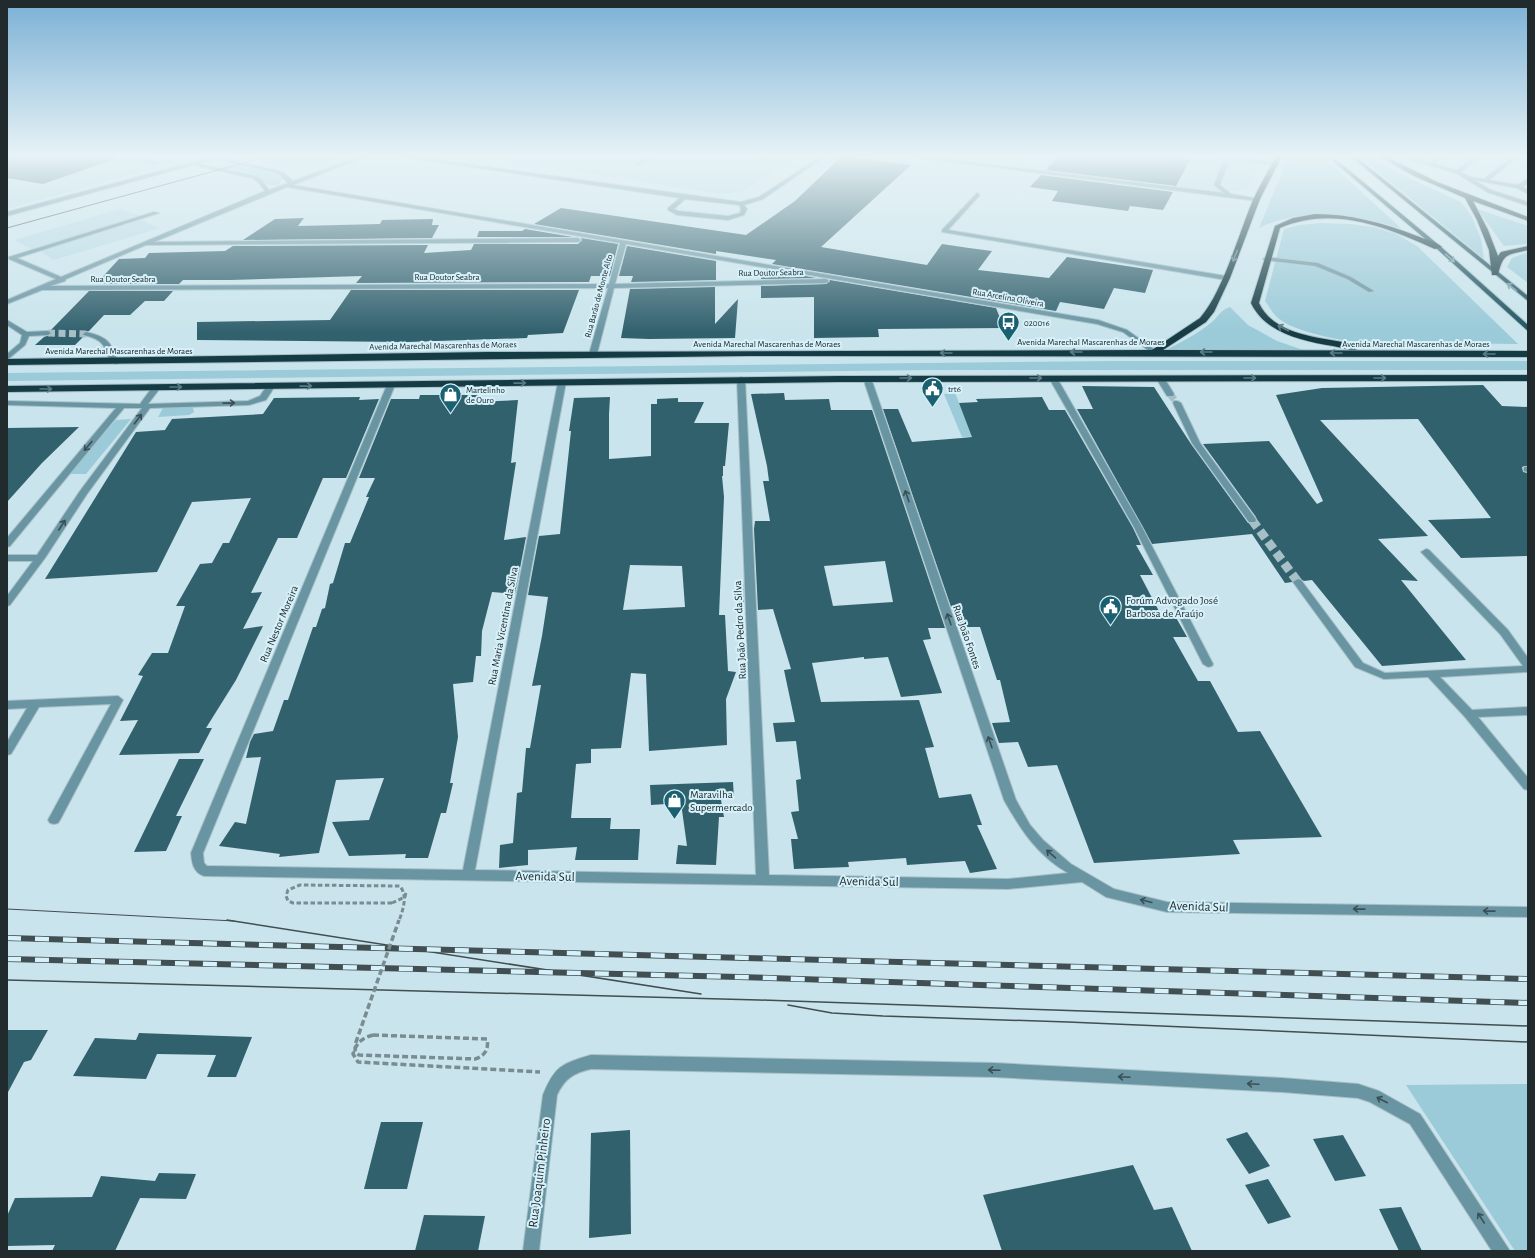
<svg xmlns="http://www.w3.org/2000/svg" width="1535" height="1258" font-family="'Alegreya Sans',sans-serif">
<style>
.built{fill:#b6d9e4}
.green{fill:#9bcad8}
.building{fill:#32616e;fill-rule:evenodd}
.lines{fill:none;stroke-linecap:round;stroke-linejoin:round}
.minor-tunnel-far1{stroke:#a7bfc6;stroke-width:7;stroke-dasharray:7 3.5;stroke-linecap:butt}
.minor-tunnel{stroke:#a7bfc6;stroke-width:9;stroke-dasharray:9 4.5;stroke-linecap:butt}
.minor-casing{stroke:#a7bfc6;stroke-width:2}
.major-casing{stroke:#a7bfc6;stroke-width:2}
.highway-casing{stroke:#a7bfc6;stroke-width:2}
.path-far1{stroke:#798c91;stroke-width:3;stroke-dasharray:4.5 2.5;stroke-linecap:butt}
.path{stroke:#798c91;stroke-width:3.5;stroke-dasharray:6 3;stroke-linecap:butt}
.minor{fill:#6995a3;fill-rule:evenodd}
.major{fill:#1f5361;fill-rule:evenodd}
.highway{fill:#153b45;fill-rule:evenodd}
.tram-far1{stroke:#414e52;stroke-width:1}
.tram{stroke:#414e52;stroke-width:1.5}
.rail-casing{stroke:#414e52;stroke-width:6}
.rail{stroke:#d6f1fa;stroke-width:4.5;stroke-dasharray:14;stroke-linecap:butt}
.path-bridge-far1{stroke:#798c91;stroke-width:3;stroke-dasharray:4.5 2.5;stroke-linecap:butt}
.path-bridge{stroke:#798c91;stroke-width:3.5;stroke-dasharray:6 3;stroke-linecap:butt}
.oneway{stroke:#597b84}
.oneway2{stroke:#719aa6}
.oneway3{stroke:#3a5057}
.labels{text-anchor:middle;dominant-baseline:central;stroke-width:4;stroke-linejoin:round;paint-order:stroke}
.far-street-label{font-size:9px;fill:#212b2e;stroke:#d6f1fa}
.far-poi-label{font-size:9px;fill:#212b2e;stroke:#d6f1fa;text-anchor:start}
.poi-label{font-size:11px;fill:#212b2e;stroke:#d6f1fa;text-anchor:start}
.street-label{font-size:11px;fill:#212b2e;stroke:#d6f1fa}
.near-street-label{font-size:13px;fill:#212b2e;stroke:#d6f1fa}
</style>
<rect width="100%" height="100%" fill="#c9e4ec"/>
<g class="built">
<path d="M7,156H223L165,172L156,168L7,209Z"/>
<path d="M475,156H797L741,192L720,194Z"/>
<path d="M1056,156H1263L1247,190L1215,191L1046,168Z"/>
<path d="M120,209L141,216L31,249L14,240Z"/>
<path d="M141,220L160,228L54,260L40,251Z"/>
</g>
<g class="green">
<path d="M276,156H335L328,163L319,166L288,162L277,166L257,161Z"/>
<path d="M1289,156H1322L1402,229C1356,214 1304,206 1259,228Z"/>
<path d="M1359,156H1368L1392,170L1461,202L1472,217L1481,239L1484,259Z"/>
<path d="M231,165L266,171L282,177L280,184L271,186L254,174L232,169L217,168Z"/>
<path d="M1477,209L1528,226V244L1504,246Z"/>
<path d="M1321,223L1350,224L1373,227L1396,234L1417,246L1518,344L1355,342C1335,339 1290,331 1276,316C1272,312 1269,306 1265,301L1284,229L1299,225Z"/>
<path d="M1528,252V283L1507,267L1512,258Z"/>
<path d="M1230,307L1248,325L1277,341L1303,350H1166C1181,342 1198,334 1212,322C1220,315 1219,311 1230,307Z"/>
<path d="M1118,361H1528V370H931L7,381V373Z"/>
<path d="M955,393L964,415L1057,433L962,437L944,394Z"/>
<path d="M192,404L194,412L189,415L158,417L163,408Z"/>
<path d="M131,419L86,474H68L116,420Z"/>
<path d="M1528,1084V1251H1515L1406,1085Z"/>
</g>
<g class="building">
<path d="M7,156H115V159L43,184L7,178Z"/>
<path d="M842,156L911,165L821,247L927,265L942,244L969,248L992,251L978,270L1049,278L1067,257L1153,270L1145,293L1114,288L1104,309L1060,302L1056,311L772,264L776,260L716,251V254L534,224L561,208L746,235L795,201Z"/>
<path d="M1059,156H1175L1191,158L1176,186L1046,170Z"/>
<path d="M1041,175L1173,192L1163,210L1130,206L1128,211L1052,201L1058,191L1030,187Z"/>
<path d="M304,218L298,226L380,224L382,220L433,219L432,225H439L432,238L243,240L275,219Z"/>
<path d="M525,229L573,237H477L479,231H522Z"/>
<path d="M581,238L618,244L610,276H591L589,282L356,283L362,276L230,280H183L179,284H96L119,259L145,258L149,253L225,251L233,246L428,245L424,253L471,250L474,244H578L582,240Z"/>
<path d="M627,246L716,261V280L631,282L633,276H619Z"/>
<path d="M767,269L816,278L761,279V275Z"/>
<path d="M830,280L996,308L1004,328L878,329L879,337L814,338V297L761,298V286L826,284Z"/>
<path d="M715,287V324L738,299L735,338L649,339L621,338L630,289Z"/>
<path d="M351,290H579L563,333L528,335L527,338L407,342L197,340V322L330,320Z"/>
<path d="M89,291H173L164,301H145L130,315H104L89,331L82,333L84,336L75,345H35L44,337L52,334L50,331Z"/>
<path d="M1483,385L1502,406L1528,407V466L1522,467L1523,472L1528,473V556L1461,558L1428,520L1491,518L1418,419L1320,420L1428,536L1378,539L1418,581L1401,580L1466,660L1382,666L1312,580L1304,581L1298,578L1292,582L1285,583L1252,534L1152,544L1077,409H1093L1082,386L1154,387L1191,444L1248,523L1255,524L1257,521L1256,517L1203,444L1269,441L1317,504L1323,501L1276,395L1322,388Z"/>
<path d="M784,393L785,400L829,399L831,410H872L945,628H928L931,639L923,640L942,693L901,697L888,657L864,659V657L812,663L821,702L919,700L934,747L925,748L939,798L971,794L982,825H977L997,869L970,873L965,861L907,865L906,858L848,862L849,867L794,869L791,839H798L791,812L799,811L796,780L801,779L796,741L776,742L773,723L795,722L784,670L791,669L773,609L758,610L754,529L755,521H770L763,481H769L767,466L751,394ZM885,561L893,602L833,606L824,566Z"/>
<path d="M420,395H479L476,402L518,400L511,463L516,462L504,540L526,537L515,594L492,592L482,631L481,656H476L473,682L453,684L458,737L450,783H453L446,813H441L428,858H405L406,854L349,856L332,822L369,820L384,778L336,780L319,853L279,857L280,854L219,846L235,822L246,824L261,757L246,758L250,742L254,734L273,731L284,700H288L313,627H316L322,609L325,608L330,584L333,583L345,543H350L369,497H366L375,478H359L391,399H419Z"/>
<path d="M360,397L359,400L379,399L346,478H323L297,538H278L251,593L262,592L243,629L263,626L236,680L206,728H212L199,753L119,755L138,720L120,721L143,676L138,675L152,653H168L185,606H176L200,564L212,563L223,543H229L251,498L192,502L157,572L45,579L136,432L165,430L172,419L263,414L274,398Z"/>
<path d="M610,397L609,414V459L651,456V404H657V399L678,398V402H704L694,423H729L725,466H723V476H722L724,497L719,615H725L728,671L736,672L726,699L727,745L649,751L646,674L631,673L621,748L591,749V763L576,764L571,818H611L610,829H640L638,860H575L577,847L528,850V865L499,868L500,845L513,843L517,793L522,792L526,748H530L541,685L532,686L542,636L548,597L528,595L539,536L560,534L571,431H569L574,398ZM630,565L682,566L685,607L623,610Z"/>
<path d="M1042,397L1049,410H1065L1133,528L1141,545H1136L1153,575H1140L1161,615L1174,614L1187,637H1173L1198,681H1210L1238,732L1260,731L1322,837L1233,840L1240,854L1094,863L1057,765L1028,767L1018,742L999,743L992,723L1010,722L1000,680H997L980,627H958L883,409H898L912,442L962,438L972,437L959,403L978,402L976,399Z"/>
<path d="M79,427L42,463L7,502V428Z"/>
<path d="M743,580L744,610L737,611Z"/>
<path d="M179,759H204L176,816H182L166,851L134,852Z"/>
<path d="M733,782L734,799L721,800L724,817H719L716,865L676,864L678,845L687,846L681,803L651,805L650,785Z"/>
<path d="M7,1030H48L31,1060L24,1062L7,1094Z"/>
<path d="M139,1033L166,1034L252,1037L236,1077H207L216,1055L157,1054L146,1079L73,1076L95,1038L136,1040Z"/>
<path d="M381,1122H423L407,1189H364Z"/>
<path d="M630,1130L631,1234L589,1238L591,1133Z"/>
<path d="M1247,1132L1270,1166L1249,1174L1226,1139Z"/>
<path d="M1343,1135L1366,1176L1335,1181L1313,1139Z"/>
<path d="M1133,1165L1154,1210L1172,1207L1192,1251H1002L983,1195Z"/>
<path d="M159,1173L196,1174L186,1199L140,1198L115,1251H52L55,1245L7,1246V1216L15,1198L92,1197L101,1176L155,1181Z"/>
<path d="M1268,1179L1291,1217L1268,1224L1245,1185Z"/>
<path d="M1401,1207L1422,1251H1399L1379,1209Z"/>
<path d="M424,1215L485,1216L478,1251H415Z"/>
</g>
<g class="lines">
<g class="minor-tunnel-far1">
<path d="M48,333L86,334"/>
<path d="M1170,394L1177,403"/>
</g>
<path class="minor-tunnel" d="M1252,520L1298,582"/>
<defs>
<g id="minor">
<path d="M121,156H131L157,162L154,164Z"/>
<path d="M216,156H224L221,158L276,170L284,173L293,181L360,156H367L293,185L1098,320L1127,330L1158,352L1152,353L1123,332L1097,324L626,244L615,284L826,279L829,281L826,283L614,288L597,354L593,356L589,354L608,288L42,290L7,304V300L56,279L9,259V257L154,212L159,213L17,258L61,277L265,191L257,181L252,178L193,165L7,216V212ZM215,159L273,172L280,175L288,183L269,190L261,179L256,176L199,164ZM287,187L620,243L609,284L50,286L65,281L66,279L146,245L578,242L581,240L578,238L154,242Z"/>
<path d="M397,156H409L741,202L759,197L821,156H826L763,199L744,205L747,209L744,215L728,220L677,215L668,210V208L680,198ZM685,199L739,205L741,209L740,213L728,216L678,211L674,209Z"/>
<path d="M648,156H654L640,165L635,164Z"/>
<path d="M906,156H920L1224,193L1214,185L1222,164L1225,162L1228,164L1220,185L1231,194L1260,199L1257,201Z"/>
<path d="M1211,156H1226L1278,163L1275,165Z"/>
<path d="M1409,156H1414L1429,163L1440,156H1445L1434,164L1457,170L1475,156H1480L1461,172L1470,177L1484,179L1514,156H1519L1489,180L1518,185L1528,178V183L1523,187L1528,190V194L1517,188L1474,180L1491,190L1528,202V206L1487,192L1456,173L1414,161Z"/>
<path d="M977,193L979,194V196L948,230L1226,276L1229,278L1226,280L942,232V230Z"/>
<path d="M1266,257L1318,263L1351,277L1374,291L1369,292L1347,279L1315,266L1264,260L1263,259Z"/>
<path d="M7,320L27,332L48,331L51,333L48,335L29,336L25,345L7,360V354L20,343L22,335L7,325Z"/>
<path d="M86,332C108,337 111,342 118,362L117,364L110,362C104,344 103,340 84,335L83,334Z"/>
<path d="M864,376H870L871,378L1016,800L1030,825L1043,840L1071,864L1114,889L1167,902L1528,907V917L1167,912L1106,897L1082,882L1008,889L204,876C193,872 192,863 191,853L387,385L391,383L395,385L203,853L204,863L207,866L463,870L558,382L562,380L566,382L475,870L756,875L737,379L741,377L745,379L769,875L1008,879L1068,873C1037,855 1021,830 1004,800L863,378Z"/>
<path d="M1050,376H1056L1057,378L1142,527L1213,664L1212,666L1208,667L1203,664L1134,527L1049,378Z"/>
<path d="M1157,376H1163L1174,394L1173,396H1167L1156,378Z"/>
<path d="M268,384H271L275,386L266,400L249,405L150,408L87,494L45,558L10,605L7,606V596L33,561H7V555H37L80,491L142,408H124L10,546L7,547V538L116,408L7,405V401L140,404L154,385H157L161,387L148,404L248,401L260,396Z"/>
<path d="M1174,401H1177L1181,403L1200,443L1255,518L1256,520L1255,522H1249L1192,443L1173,403Z"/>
<path d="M1524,467H1528V472L1524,471Z"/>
<path d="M1426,549L1429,550L1508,630L1528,658V672L1440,677L1472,710L1528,707V715L1478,717L1528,778V790L1524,789L1465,717L1428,677L1384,679L1355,667L1293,582L1298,579L1301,580L1363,663L1385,673L1523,666L1500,634L1423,554L1421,552Z"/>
<path d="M118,696L123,700L60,820L58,823L54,824L50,823L48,820L111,704L39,707L11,754L7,755V742L27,708L7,709V701Z"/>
<path d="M591,1055L994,1063L1282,1078L1358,1084L1379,1091L1420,1114L1510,1251H1492L1410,1124L1370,1102L1358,1098L1282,1092L994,1077L591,1069C574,1073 565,1078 557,1095L539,1251H523L543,1095C555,1066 561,1064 591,1055Z"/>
</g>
<g id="major">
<path d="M1327,156H1332L1440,246L1528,325V331L1436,248Z"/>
<path d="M1350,156H1355L1528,296V301Z"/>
</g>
<g id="highway">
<path d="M1276,156H1282L1260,199L1230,278L1214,312L1206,322L1163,350L1528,351V357L748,356L7,365V359L488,352L1152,350L1200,318C1223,292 1239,233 1253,200C1260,185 1268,171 1276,156Z"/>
<path d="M1378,156H1385L1437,182L1528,217V221L1473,201L1488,230L1498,256L1501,252L1528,246V250C1507,255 1503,253 1498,275H1492L1489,250L1477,220L1465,198L1414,176Z"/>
<path d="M1315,214C1351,214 1383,223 1417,236C1424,239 1435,241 1442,247L1435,249C1386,227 1333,205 1280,228L1259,303C1275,338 1325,337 1357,345V349C1350,351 1340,347 1333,346C1303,341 1265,333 1251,303L1275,226L1293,218Z"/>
<path d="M1528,375V381L839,382L7,392V386L839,376Z"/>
</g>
</defs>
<use href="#minor" class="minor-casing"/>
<use href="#major" class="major-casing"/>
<use href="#highway" class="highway-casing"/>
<path class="path-far1" d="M392,903L405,897L406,892"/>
<path class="path" d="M373,1035C362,1038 356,1043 353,1054L358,1062L540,1072"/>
<use href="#minor" class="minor"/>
<use href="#major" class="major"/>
<use href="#highway" class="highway"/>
<g class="tram-far1">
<path d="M7,228L269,156"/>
<path d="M7,909L234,921"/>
</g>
<g class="tram">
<path d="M227,920L701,994"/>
<path d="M7,980L759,1000L1528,1026"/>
<path d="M788,1005L832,1013L883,1016L1068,1022L1528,1042"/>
</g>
<defs>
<g id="rail">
<path d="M7,938L1528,979"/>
<path d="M7,959L739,977L1528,1003"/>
</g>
</defs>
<use href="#rail" class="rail-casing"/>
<use href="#rail" class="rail"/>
<path class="path-bridge-far1" d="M392,903H293L288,901L286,896L288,890L300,885L400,886C408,897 403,909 399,921"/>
<path class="path-bridge" d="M373,1035L487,1039C489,1049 485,1056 475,1059L359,1055L355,1051L356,1042L399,920"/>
</g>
<defs><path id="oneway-shaft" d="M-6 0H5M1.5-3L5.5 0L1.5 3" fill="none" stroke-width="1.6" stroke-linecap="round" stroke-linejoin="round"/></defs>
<g class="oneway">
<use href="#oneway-shaft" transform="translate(1235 256) rotate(112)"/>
<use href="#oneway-shaft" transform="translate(1283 328) rotate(-152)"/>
<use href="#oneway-shaft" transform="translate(1076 352) rotate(180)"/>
<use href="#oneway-shaft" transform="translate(1206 352) rotate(-180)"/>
<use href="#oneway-shaft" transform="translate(946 353) rotate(180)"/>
<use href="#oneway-shaft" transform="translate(1336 353) rotate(-180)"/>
<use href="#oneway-shaft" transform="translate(1489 354) rotate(-180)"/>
<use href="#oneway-shaft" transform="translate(906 378)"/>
<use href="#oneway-shaft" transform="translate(1036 378)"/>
<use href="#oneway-shaft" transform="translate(1250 378)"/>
<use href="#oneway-shaft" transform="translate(1380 378)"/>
<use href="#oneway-shaft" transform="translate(520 383) rotate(-1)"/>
<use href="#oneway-shaft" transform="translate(306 386) rotate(-1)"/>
<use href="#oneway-shaft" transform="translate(176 387)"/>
<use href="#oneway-shaft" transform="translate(46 389)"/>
</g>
<g class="oneway2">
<use href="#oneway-shaft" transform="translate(1450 258) rotate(41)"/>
<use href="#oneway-shaft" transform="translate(1512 287) rotate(-141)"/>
</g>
<g class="oneway3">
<use href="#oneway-shaft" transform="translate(229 403) rotate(-1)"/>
<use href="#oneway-shaft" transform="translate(138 419) rotate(-53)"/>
<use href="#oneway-shaft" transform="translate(88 446) rotate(130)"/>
<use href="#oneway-shaft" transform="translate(907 496) rotate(-109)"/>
<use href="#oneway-shaft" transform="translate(62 525) rotate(-57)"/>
<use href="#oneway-shaft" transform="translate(949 619) rotate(-109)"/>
<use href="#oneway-shaft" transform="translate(990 742) rotate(-109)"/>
<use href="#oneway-shaft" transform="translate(1051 854) rotate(-139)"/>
<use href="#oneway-shaft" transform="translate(1146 901) rotate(-166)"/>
<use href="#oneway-shaft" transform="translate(1359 909) rotate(-179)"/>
<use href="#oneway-shaft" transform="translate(1489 911) rotate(-179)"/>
<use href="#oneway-shaft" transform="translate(994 1070) rotate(-178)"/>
<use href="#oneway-shaft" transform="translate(1124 1077) rotate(-177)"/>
<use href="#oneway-shaft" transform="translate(1253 1084) rotate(-177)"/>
<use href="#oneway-shaft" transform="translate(1382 1100) rotate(-153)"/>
<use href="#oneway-shaft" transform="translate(1481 1218) rotate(-123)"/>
</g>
<linearGradient id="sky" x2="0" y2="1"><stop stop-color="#7bb0d5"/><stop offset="0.47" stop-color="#e7f3f6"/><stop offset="1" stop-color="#e7f3f6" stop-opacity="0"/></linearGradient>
<rect width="1535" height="332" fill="url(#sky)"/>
<defs>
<symbol id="bus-pin" viewBox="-11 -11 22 30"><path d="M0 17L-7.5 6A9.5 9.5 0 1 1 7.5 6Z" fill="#1a6071" stroke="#d6f1fa"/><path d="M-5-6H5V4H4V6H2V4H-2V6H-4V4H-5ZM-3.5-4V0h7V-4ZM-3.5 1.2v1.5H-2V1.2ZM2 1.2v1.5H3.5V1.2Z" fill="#fff"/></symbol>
<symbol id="civic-pin" viewBox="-11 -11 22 30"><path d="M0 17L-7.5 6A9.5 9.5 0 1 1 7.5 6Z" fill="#1a6071" stroke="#d6f1fa"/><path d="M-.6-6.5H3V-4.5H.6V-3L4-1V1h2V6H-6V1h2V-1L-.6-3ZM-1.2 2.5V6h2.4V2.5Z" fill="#fff"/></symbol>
<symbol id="shop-pin" viewBox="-11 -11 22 30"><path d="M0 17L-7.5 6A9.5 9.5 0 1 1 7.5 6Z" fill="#1a6071" stroke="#d6f1fa"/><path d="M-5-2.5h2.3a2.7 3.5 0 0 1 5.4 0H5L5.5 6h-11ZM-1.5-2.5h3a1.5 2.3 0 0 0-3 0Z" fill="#fff"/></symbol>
</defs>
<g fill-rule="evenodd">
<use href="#bus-pin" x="996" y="310" width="25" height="34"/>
<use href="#civic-pin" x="920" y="376" width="25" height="34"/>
<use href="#shop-pin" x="438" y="382" width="25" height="34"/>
<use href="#civic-pin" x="1098" y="594" width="25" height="34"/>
<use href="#shop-pin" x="662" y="788" width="25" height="34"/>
</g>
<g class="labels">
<g class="far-street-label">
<text transform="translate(771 273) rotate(-1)">Rua Doutor Seabra</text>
<text x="447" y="277">Rua Doutor Seabra</text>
<text x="123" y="279">Rua Doutor Seabra</text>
<text transform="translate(599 296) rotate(-75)">Rua Barão de Monte Alto</text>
<text transform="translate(1008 298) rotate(10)">Rua Arcelina Oliveira</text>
<text x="1091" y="342">Avenida Marechal Mascarenhas de Moraes</text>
<text x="767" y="344">Avenida Marechal Mascarenhas de Moraes</text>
<text x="1416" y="344">Avenida Marechal Mascarenhas de Moraes</text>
<text transform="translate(443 346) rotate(-1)">Avenida Marechal Mascarenhas de Moraes</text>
<text x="119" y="351">Avenida Marechal Mascarenhas de Moraes</text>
</g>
<g class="far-poi-label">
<text x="1024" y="323">020016</text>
<text x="948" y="389">trt6</text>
<text x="466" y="390">Martelinho<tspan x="466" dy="10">de Ouro</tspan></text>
</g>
<g class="poi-label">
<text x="1126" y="600">Forúm Advogado José<tspan x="1126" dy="13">Barbosa de Araújo</tspan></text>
<text x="690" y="794">Maravilha<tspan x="690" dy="13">Supermercado</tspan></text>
</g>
<g class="street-label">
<text transform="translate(279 624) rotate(-67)">Rua Nestor Moreira</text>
<text transform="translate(503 626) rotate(-79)">Rua Maria Vicentina da Silva</text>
<text transform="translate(740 630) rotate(-93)">Rua João Pedro da Silva</text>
<text transform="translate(967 637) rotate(71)">Rua João Fontes</text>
</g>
<g class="near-street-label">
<text transform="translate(545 877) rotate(1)">Avenida Sul</text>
<text transform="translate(869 882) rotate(1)">Avenida Sul</text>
<text transform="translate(1199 907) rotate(2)">Avenida Sul</text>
<text transform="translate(540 1173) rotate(-83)">Rua Joaquim Pinheiro</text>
</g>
</g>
<rect width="1535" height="1258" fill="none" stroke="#212b2e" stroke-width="16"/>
</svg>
